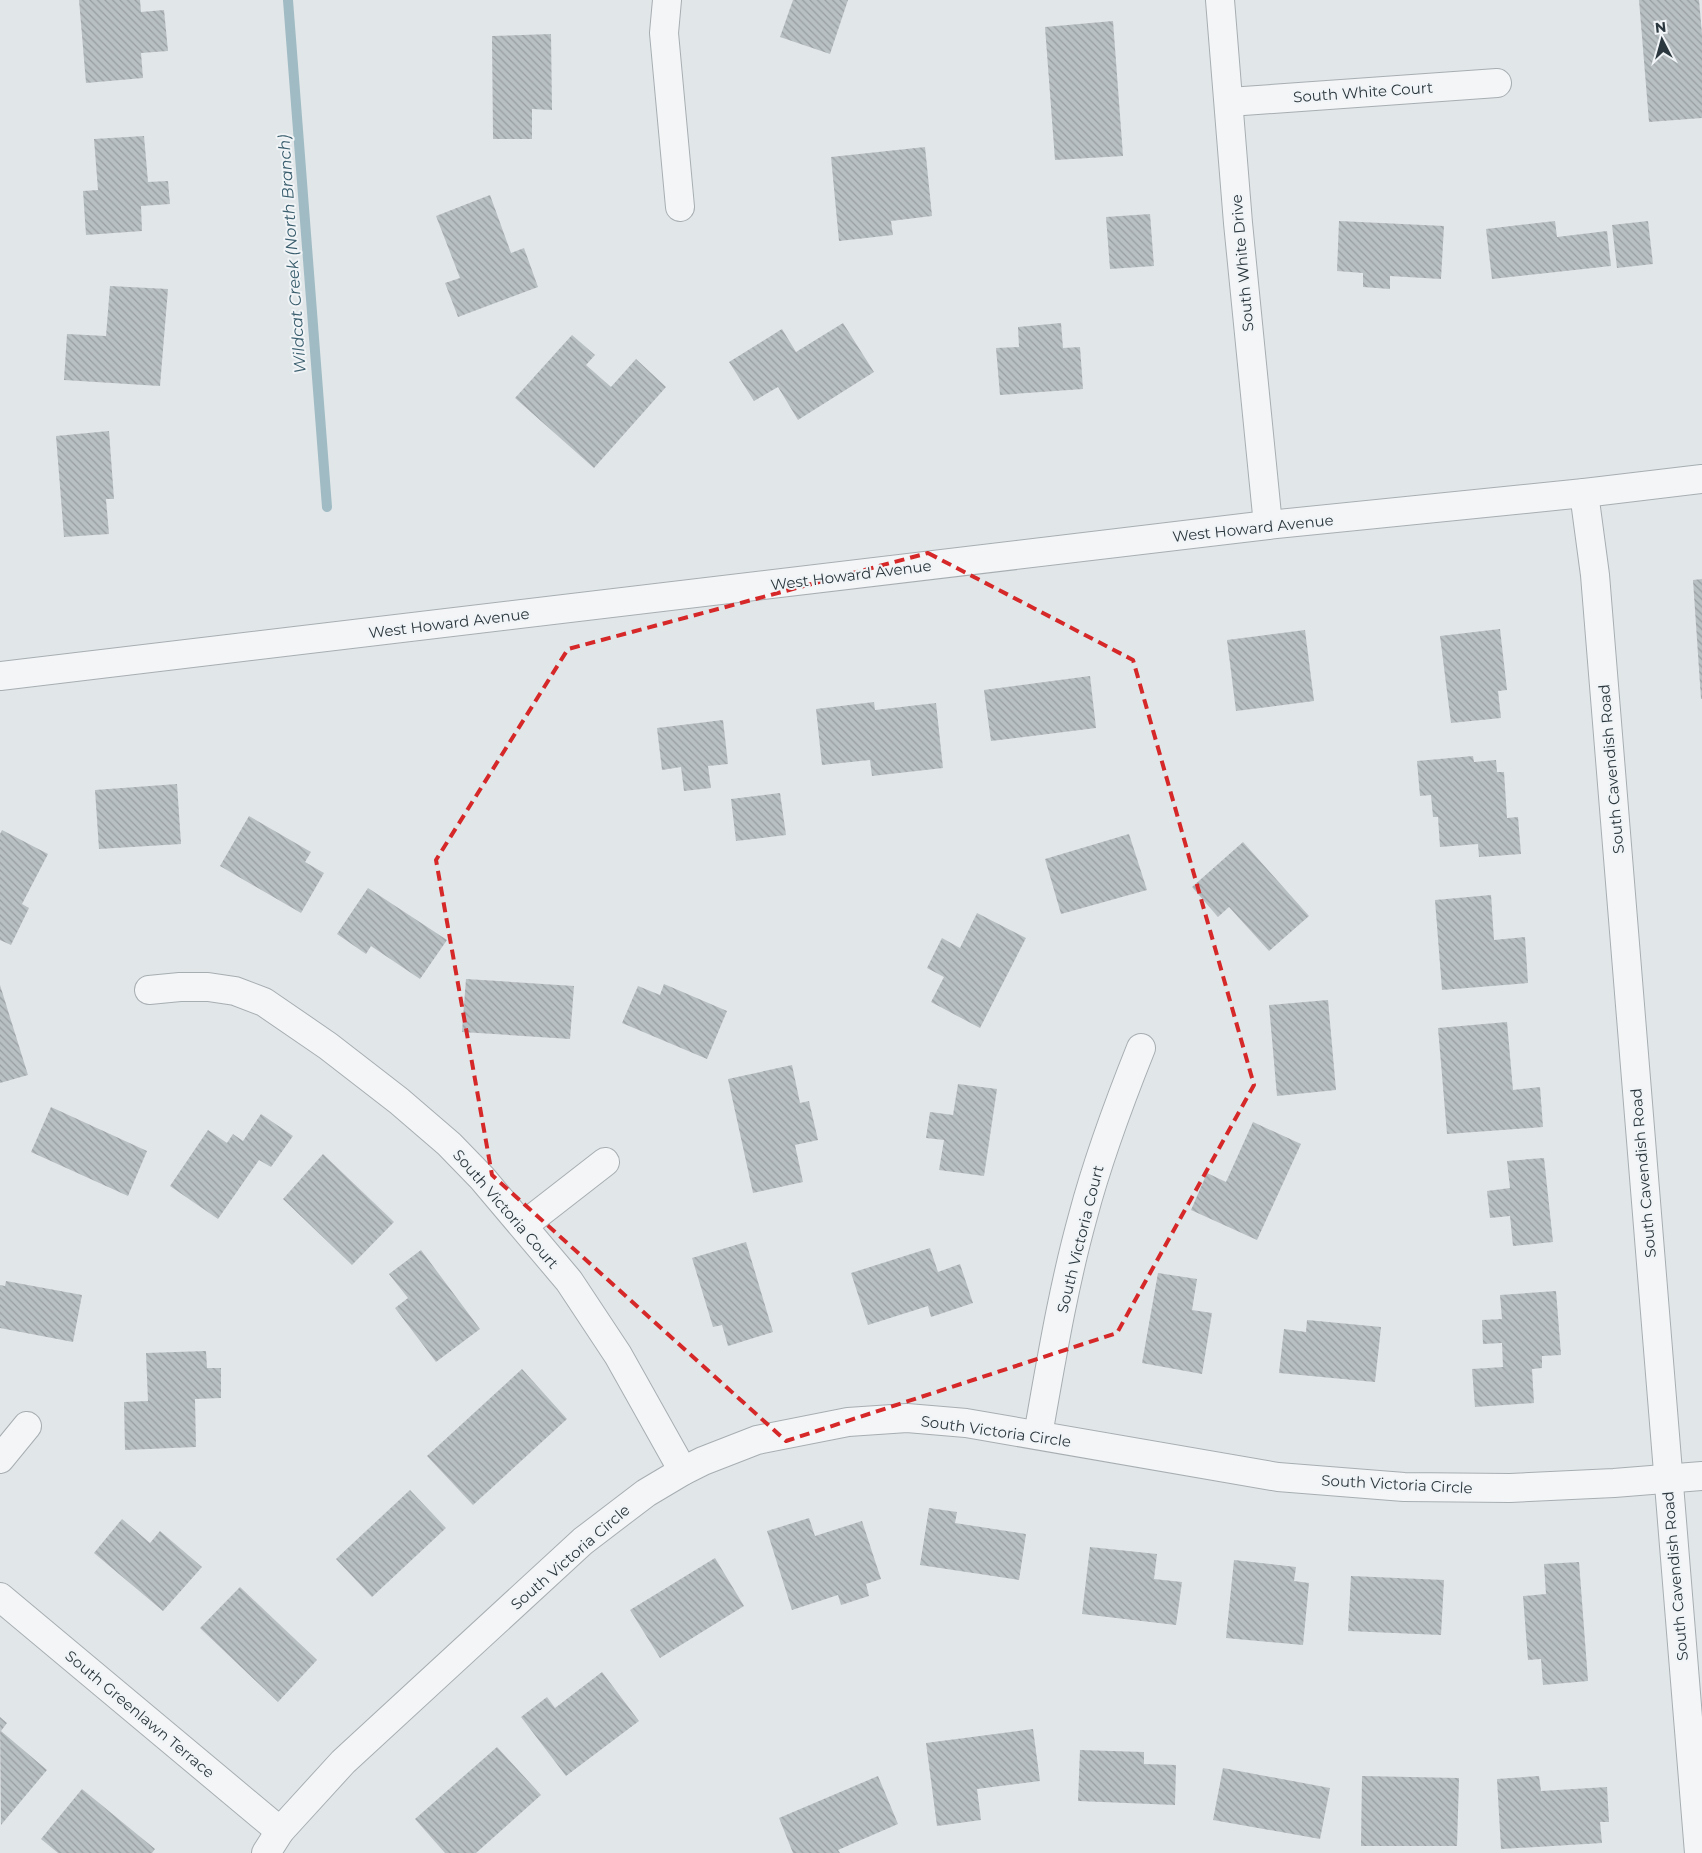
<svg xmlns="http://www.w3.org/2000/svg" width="1702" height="1853" font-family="Montserrat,sans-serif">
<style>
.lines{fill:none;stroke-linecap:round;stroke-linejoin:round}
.stream{stroke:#a0bbc4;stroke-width:10}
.building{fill:url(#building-back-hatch)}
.minor-casing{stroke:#a7aeb2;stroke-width:30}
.minor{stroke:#f3f5f7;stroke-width:28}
.marked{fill:none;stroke:#d62828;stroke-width:4;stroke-dasharray:10 6;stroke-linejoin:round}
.labels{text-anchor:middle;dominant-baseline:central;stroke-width:4;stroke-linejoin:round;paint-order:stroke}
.street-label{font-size:15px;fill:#2b373e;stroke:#f0f4f6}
.water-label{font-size:16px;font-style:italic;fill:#3a5e6e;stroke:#f0f4f6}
</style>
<defs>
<pattern id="building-back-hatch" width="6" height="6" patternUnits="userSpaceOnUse" patternTransform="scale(1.25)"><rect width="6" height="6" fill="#b9c0c4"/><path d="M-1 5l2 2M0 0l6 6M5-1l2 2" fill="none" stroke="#979da1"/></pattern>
</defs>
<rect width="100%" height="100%" fill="#e1e6e8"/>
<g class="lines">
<path class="stream" d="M288,0L327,507"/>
</g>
<g class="building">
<path d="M79,0H140L141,12L164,10L168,51L141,53L143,78L86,83Z"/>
<path d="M793,0H848L830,54L780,37Z"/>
<path d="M1639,0H1699L1702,34V118L1649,122Z"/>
<path d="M1113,21L1123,156L1055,160L1045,27Z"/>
<path d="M551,34L552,110L532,109V139H493L492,36Z"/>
<path d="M144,136L148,182L168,181L170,204L141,206L142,231L86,235L83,191L98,190L94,139Z"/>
<path d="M925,147L932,216L891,221L893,235L839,241L831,157Z"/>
<path d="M490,195L511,253L524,248L538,287L458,317L445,283L460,278L436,216Z"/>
<path d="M1150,214L1154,266L1110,269L1106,217Z"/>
<path d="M1339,221L1444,226L1441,279L1390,276V289L1363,287V273L1337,271Z"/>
<path d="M1555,221L1557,237L1607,231L1611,266L1492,279L1486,229Z"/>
<path d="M1648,221L1653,264L1617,268L1612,225Z"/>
<path d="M110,286L168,289L160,386L64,380L67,334L106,336Z"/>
<path d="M843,323L874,372L798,420L778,387L754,401L729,362L782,329L796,352Z"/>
<path d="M1061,323L1063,348L1080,347L1083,389L1000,395L996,348L1019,347L1018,327Z"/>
<path d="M572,335L595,355L586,365L611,387L636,359L666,387L594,468L515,398Z"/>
<path d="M109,431L114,499H106L109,534L64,537L56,436Z"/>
<path d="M1702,579V699H1701L1693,580Z"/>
<path d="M1500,629L1507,690L1498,691L1501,718L1451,723L1440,636Z"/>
<path d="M1305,630L1314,701L1236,711L1227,640Z"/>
<path d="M1090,676L1096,728L991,741L984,690Z"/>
<path d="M874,702L875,710L936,703L943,768L872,776L870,760L822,765L816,709Z"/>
<path d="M723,720L728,764L708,766L711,788L684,791L681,767L662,770L657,728Z"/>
<path d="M1473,756L1474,762L1496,760L1497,772H1504L1507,818L1518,817L1521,854L1479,857L1478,844L1440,847L1438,817H1433L1431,795L1420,796L1417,761Z"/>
<path d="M177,784L181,844L99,849L95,790Z"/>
<path d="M780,793L786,835L736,841L731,799Z"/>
<path d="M249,816L311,852L305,862L324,873L301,913L220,866Z"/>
<path d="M2,830L48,854L22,904L29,908L11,945L0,940V834Z"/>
<path d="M1129,834L1147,890L1061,914L1045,859Z"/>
<path d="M1243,842L1309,916L1269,951L1229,907L1218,917L1192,887Z"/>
<path d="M368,888L447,940L420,979L371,946L366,954L337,934Z"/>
<path d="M1491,895L1494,940L1525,937L1528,983L1442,990L1435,900Z"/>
<path d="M977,913L1026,938L980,1028L931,1002L944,977L927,968L942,938L960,948Z"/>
<path d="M466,979L574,986L570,1039L462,1032Z"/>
<path d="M664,984L727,1011L707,1059L622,1023L638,986L660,995Z"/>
<path d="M0,985L28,1075L0,1083Z"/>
<path d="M1328,1000L1336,1090L1277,1096L1269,1005Z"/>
<path d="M1507,1022L1513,1090L1540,1087L1543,1127L1447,1134L1438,1028Z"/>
<path d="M792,1065L800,1103L809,1101L818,1140L795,1145L803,1182L753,1193L728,1079Z"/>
<path d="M958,1084L997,1089L984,1176L939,1170L944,1140L926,1138L930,1112L953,1115Z"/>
<path d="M51,1107L147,1151L128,1196L31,1152Z"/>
<path d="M261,1114L293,1136L271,1167L259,1160L218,1219L170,1186L208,1130L227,1143L233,1134L243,1141Z"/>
<path d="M1253,1122L1301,1144L1257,1240L1191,1210L1207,1173L1226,1182Z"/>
<path d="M323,1154L394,1222L352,1265L283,1199Z"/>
<path d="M1544,1158L1553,1242L1513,1246L1510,1216L1490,1218L1487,1191L1510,1188L1507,1161Z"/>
<path d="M746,1242L773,1332L728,1346L722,1325L713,1327L692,1258Z"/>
<path d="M930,1248L938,1272L960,1264L973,1303L931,1317L928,1306L868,1325L851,1273Z"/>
<path d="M421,1250L480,1329L436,1362L395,1308L408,1298L389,1274Z"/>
<path d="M1158,1273L1197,1279L1192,1310L1212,1313L1202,1374L1142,1363Z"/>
<path d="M6,1281L82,1295L73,1342L0,1328V1285L5,1286Z"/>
<path d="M1556,1291L1561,1355L1542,1356V1368L1532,1369L1534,1403L1475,1407L1472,1369L1503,1367L1502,1343L1483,1344L1482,1320L1502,1319L1500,1295Z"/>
<path d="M1307,1320L1381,1327L1375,1382L1279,1373L1284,1329L1306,1332Z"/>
<path d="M206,1351L207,1368H221V1398L195,1399L196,1447L125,1450L124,1402L148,1401L146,1353Z"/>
<path d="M522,1369L567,1419L473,1505L427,1456Z"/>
<path d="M410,1490L446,1528L372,1597L336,1559Z"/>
<path d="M929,1508L957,1512L955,1523L1026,1534L1019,1580L920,1565Z"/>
<path d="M809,1518L815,1536L862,1521L881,1579L866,1584L869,1596L841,1605L838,1595L792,1610L767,1531Z"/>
<path d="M122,1519L150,1543L160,1531L202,1567L163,1611L94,1553Z"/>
<path d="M1090,1547L1157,1554L1154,1579L1182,1582L1176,1625L1082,1614Z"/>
<path d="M715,1558L744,1606L660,1658L630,1610Z"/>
<path d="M1234,1560L1296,1567L1294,1581L1309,1583L1303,1645L1226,1638Z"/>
<path d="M1579,1562L1588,1681L1543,1685L1541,1659L1528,1660L1523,1596L1546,1594L1544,1564Z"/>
<path d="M1351,1576L1444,1580L1441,1635L1348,1631Z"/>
<path d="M240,1587L317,1660L278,1702L200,1628Z"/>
<path d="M602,1672L639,1721L566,1776L521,1717L547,1697L555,1708Z"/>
<path d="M0,1717L7,1723L1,1731L47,1770L1,1825Z"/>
<path d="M1033,1729L1040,1781L977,1789L981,1820L937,1826L926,1743Z"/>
<path d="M497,1747L541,1795L476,1853H445L415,1819Z"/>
<path d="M1080,1750L1144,1752V1764L1176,1765L1175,1805L1078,1801Z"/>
<path d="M1223,1768L1330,1788L1320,1839L1213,1820Z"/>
<path d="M878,1776L898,1824L838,1850L840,1853H793L779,1818Z"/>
<path d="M1362,1776L1459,1778L1457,1846H1361Z"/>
<path d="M1539,1776L1541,1791L1607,1787L1609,1822H1600L1602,1843L1501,1849L1497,1779Z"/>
<path d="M82,1789L155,1849L152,1853H58L41,1839Z"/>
</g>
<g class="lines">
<defs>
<g id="minor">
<path d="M667,0L664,33L680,207"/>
<path d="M1220,0L1238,223L1268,525"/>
<path d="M1229,102L1497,83"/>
<path d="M1584,493L1595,575L1699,1853"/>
<path d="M0,676L1268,525L1584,493L1702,479"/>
<path d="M149,990L180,987H208L235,991L264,1002L328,1046L399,1101L449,1144L482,1178L569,1281L618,1355L683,1471"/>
<path d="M524,1225L605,1162"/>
<path d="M1038,1435C1051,1362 1063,1288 1083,1216C1098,1159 1119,1103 1141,1048"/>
<path d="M0,1459L27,1426"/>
<path d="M0,1597L280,1831"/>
<path d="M266,1853L280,1831L343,1762L583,1541L646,1493L683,1471L703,1461L757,1440L848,1422L907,1418L966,1423L1278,1477L1404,1487L1510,1488L1614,1483L1702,1476"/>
</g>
</defs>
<use href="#minor" class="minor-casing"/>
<use href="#minor" class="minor"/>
</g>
<path class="marked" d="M928,553L1133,660L1254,1085L1117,1333L786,1441L492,1175L436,860L568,649Z"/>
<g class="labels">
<g class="street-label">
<text transform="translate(1363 92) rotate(-4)">South White Court</text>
<text transform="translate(1242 263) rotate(-95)">South White Drive</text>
<text transform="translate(1253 528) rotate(-6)">West Howard Avenue</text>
<text transform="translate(851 575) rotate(-7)">West Howard Avenue</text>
<text transform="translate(449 623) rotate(-7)">West Howard Avenue</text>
<text transform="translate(1611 769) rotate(-95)">South Cavendish Road</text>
<text transform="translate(1643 1173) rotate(-95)">South Cavendish Road</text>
<text transform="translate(506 1209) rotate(49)">South Victoria Court</text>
<text transform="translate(1080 1239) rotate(-76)">South Victoria Court</text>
<text transform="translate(996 1431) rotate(8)">South Victoria Circle</text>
<text transform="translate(1397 1484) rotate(3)">South Victoria Circle</text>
<text transform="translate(570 1557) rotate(-41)">South Victoria Circle</text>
<text transform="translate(1675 1576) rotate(-95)">South Cavendish Road</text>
<text transform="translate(140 1714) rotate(40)">South Greenlawn Terrace</text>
</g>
<g class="water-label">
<text transform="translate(292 254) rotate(-94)">Wildcat Creek (North Branch)</text>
</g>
</g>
<g transform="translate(1662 40) rotate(354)" stroke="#f0f4f6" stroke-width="4" paint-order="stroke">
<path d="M0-4L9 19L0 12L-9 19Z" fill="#2b373e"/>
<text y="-8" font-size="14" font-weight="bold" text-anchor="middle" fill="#2b373e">N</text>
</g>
</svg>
